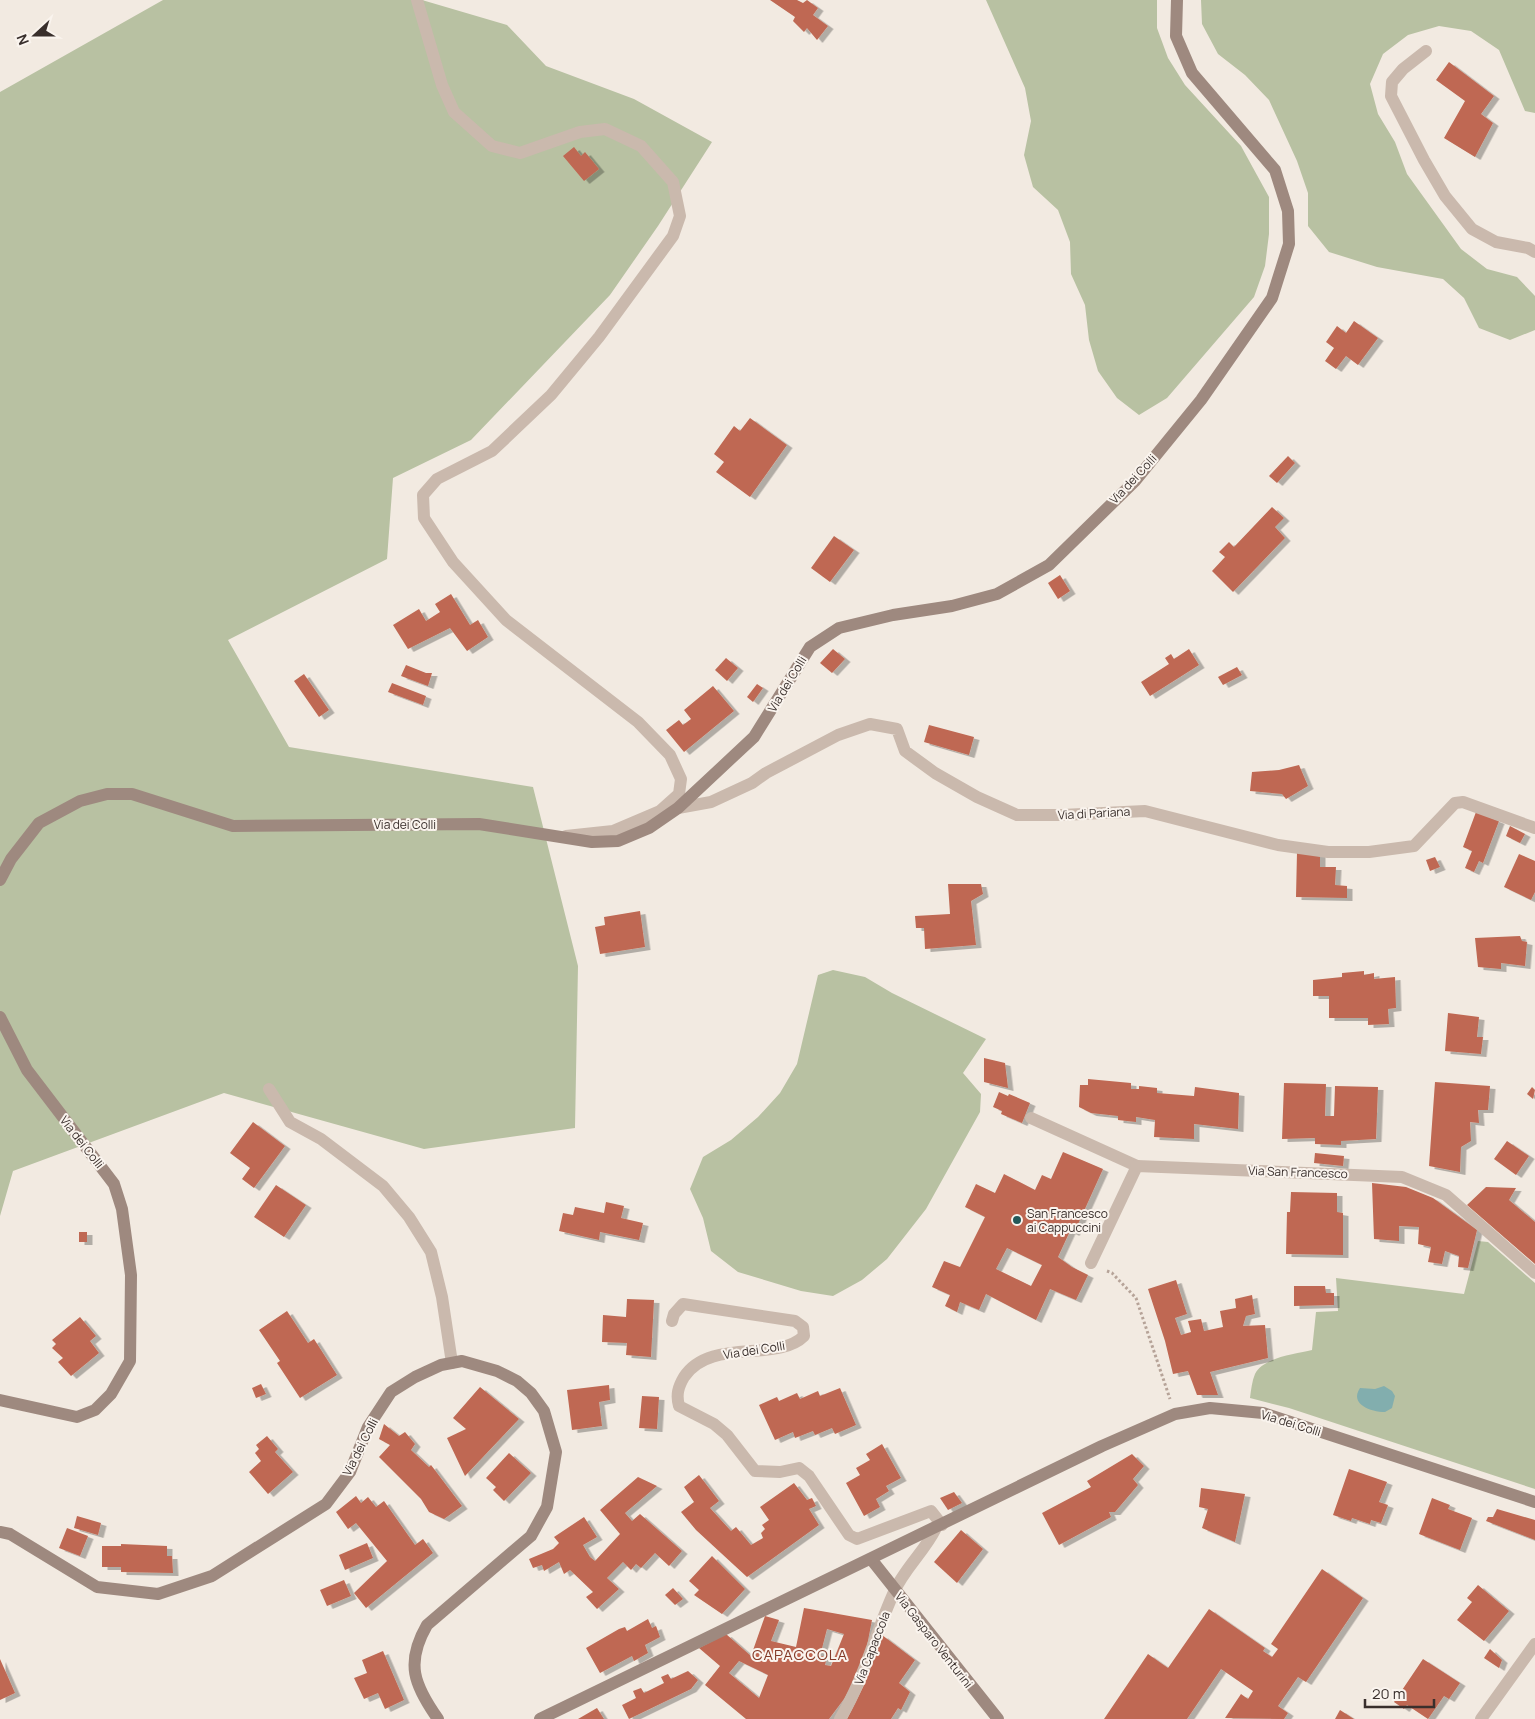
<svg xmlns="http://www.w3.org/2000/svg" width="1535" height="1719" font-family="Manrope,sans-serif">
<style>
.green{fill:#b8c1a2}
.water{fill:#82aeae}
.building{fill:#bf6852;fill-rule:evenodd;filter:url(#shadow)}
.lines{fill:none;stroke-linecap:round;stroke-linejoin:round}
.path{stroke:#b6a398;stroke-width:3;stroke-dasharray:2.5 2.5;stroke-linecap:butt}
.lane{stroke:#cab9ad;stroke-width:12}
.street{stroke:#cab9ad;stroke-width:12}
.secondary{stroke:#9e897f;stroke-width:12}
.poi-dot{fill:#235859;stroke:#faf4ee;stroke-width:2}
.labels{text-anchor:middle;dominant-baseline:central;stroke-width:4;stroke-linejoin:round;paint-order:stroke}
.street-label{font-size:12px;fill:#392f2c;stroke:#faf4ee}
.poi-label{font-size:12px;fill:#392f2c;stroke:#faf4ee;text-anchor:start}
.quarter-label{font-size:15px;letter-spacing:1px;fill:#843b29;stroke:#faf4ee}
</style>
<defs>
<filter id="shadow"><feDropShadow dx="5.5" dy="3" stdDeviation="0" flood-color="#0004"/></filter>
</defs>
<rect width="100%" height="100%" fill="#f2eae1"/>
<g class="green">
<path d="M163,0H422L507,25L546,66L634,99L712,142L658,226L610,295L471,440L393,478L387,559L228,640L289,747L533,787L578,966L575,1128L424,1149L224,1093L13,1171L0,1216V92Z"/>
<path d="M986,0H1157V28L1168,58L1185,85L1241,146L1269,197V234L1265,266L1254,297L1167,398L1139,415L1117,398L1098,371L1089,340L1085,305L1071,274L1070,242L1058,210L1033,187L1024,155L1031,121L1025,88Z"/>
<path d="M1201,0H1535V113L1525,111L1499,50L1471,31L1439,26L1408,35L1383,54L1370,84L1378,114L1395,142L1407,174L1461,249L1487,269L1517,277L1535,296V330L1510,340L1479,328L1464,298L1443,279L1377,267L1329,252L1308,226V193L1297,161L1269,100L1245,75L1218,54L1202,24Z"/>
<path d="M833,970L865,977L892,993L986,1039L963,1073L981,1094L980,1112L926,1209L887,1259L862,1280L833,1296L801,1291L738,1272L711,1251L703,1218L690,1189L703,1157L731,1140L758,1117L780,1093L797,1064L818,975Z"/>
<path d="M1478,1241L1488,1242L1535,1283V1489L1289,1408L1250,1398C1251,1390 1252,1381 1255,1374C1263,1357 1296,1354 1312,1350L1316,1312L1338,1311L1336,1278L1464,1294Z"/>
</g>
<path class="water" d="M1384,1386L1392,1391L1395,1396L1392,1408L1385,1412C1371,1412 1349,1404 1360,1388L1375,1389Z"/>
<g class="building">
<path d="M770,0H797L803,3L807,0L818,8L813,15L828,26L817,40L807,28L804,32L793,21L795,17Z"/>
<path d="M1449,62L1494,96L1481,114L1493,123L1475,157L1444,138L1465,101L1436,80Z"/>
<path d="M574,147L581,156L585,152L599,169L584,181L563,156Z"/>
<path d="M1354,321L1378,338L1358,365L1346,356L1336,369L1325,361L1334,348L1326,342L1337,326L1346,333Z"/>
<path d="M750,418L787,445L750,497L716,472L724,462L714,454L734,426L740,431Z"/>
<path d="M1288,456L1295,463L1277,483L1269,476Z"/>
<path d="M1272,507L1284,518L1275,527L1285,538L1233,592L1212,571L1225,557L1219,552L1229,542L1234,547Z"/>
<path d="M834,536L854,550L830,582L811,568Z"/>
<path d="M1060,575L1070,591L1058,599L1048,583Z"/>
<path d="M451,594L470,625L478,620L488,637L467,651L450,628L408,649L393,625L419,609L426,621L440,612L435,604Z"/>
<path d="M833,649L845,659L832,673L820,663Z"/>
<path d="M1189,649L1199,665L1150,696L1141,682L1169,664L1165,658L1171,654L1174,659Z"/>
<path d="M726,658L738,668L727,681L715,670Z"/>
<path d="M406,665L426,673H432L428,686L401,676Z"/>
<path d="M1237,667L1242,675L1223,685L1218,677Z"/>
<path d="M304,674L329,710L319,717L294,681Z"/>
<path d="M392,683L426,696L423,705L388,692Z"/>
<path d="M757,684L763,688L753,702L747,697Z"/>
<path d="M713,686L734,711L684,752L666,730L679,720L683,725L691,719L684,710Z"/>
<path d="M929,725L974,737L969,755L924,742Z"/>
<path d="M1299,765L1308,786L1286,799L1282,794L1250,791L1252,772L1279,770Z"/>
<path d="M1476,812L1499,821L1483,863L1479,861L1474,872L1465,868L1472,851L1463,847Z"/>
<path d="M1510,826L1525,834L1520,843L1506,836Z"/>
<path d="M1297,852H1320V867H1336L1335,885L1347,886V898L1296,897Z"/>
<path d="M1519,854L1535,861V892L1531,900L1504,887Z"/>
<path d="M1435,857L1440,867L1430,871L1426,860Z"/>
<path d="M948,884H981L983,894L971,901L976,945L925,949L924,928H916L915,916L950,914Z"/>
<path d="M640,911L645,947L600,954L595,927L605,925L604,917Z"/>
<path d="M1520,936L1522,941L1527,942L1525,966L1501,963V969L1478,967L1475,938Z"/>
<path d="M1364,971V975L1374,973V979L1395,977L1396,1008L1388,1009L1389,1024L1368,1025V1018H1329V996H1313V980L1342,977V973Z"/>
<path d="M1448,1013L1479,1017L1477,1037H1483L1481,1054L1445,1051Z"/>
<path d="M984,1058L1005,1063L1008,1088L984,1082Z"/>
<path d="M1088,1079L1131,1083V1089H1139V1086L1157,1088V1093L1194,1096L1195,1087L1239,1093L1238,1129L1194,1124V1139L1154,1137L1155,1120L1136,1117V1122L1118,1120V1116L1091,1113L1079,1107L1080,1085H1088Z"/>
<path d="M1435,1082L1490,1086L1488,1110H1478L1479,1123L1470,1122L1471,1141L1461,1147L1460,1172L1429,1166Z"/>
<path d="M1284,1083L1326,1084L1325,1116H1334L1335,1086L1378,1087L1376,1139L1341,1141V1145L1315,1144V1138L1282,1139Z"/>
<path d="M1532,1087L1535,1090L1533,1099L1527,1094Z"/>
<path d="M999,1092L1008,1096L1009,1094L1030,1103L1022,1123L1001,1114L1002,1111L993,1107Z"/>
<path d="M253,1122L285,1146L254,1188L242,1179L250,1168L230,1153Z"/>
<path d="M1507,1141L1529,1156L1516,1175L1494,1159Z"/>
<path d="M1063,1152L1103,1169L1074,1233L1070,1231L1058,1257L1072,1267L1088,1275L1076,1300L1050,1289L1036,1320L986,1294L979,1310L960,1302L957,1312L945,1306L950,1295L932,1287L944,1261L960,1267L985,1217L965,1207L976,1184L995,1193L1004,1174L1035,1190L1042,1175L1051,1179ZM1007,1248L1042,1265L1031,1286L996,1269Z"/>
<path d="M1315,1153L1344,1156L1343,1166L1314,1163Z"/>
<path d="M1372,1183L1406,1187L1433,1198L1477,1230L1468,1268L1458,1267L1459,1256L1445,1251L1442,1264L1428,1262L1431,1247L1418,1244L1419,1227L1399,1226V1241L1374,1239Z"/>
<path d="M276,1185L306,1205L284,1237L254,1217Z"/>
<path d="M1486,1187L1516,1188L1509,1200L1535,1222V1264L1467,1205Z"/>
<path d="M1291,1192L1337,1193V1212L1343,1213V1255L1286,1254L1287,1212H1290Z"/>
<path d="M606,1202L624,1206L621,1218L643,1223L639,1240L600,1232L599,1240L559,1231L563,1213L573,1215L575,1207L604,1213Z"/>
<rect x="79" y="1232" width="8" height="10"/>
<path d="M1176,1280L1187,1314L1175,1318L1181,1335L1191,1332L1188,1321L1201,1319L1204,1331L1223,1327L1220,1311L1236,1308L1235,1299L1252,1295L1255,1314L1246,1316L1243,1326L1265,1325L1268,1358L1210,1372L1218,1395H1197L1188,1371L1173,1374L1165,1341L1148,1289Z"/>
<path d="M1294,1286H1325L1326,1293H1334V1305L1294,1306Z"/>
<path d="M627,1299L654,1300L651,1357L626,1355L627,1343L602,1342L603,1315L626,1317Z"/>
<path d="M287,1311L308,1343L314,1339L337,1375L300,1398L277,1363L280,1361L259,1330Z"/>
<path d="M80,1317L96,1336L90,1341L99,1353L71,1376L58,1362L63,1358L52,1348L56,1344L52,1340Z"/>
<path d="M261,1384L266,1394L256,1398L252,1388Z"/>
<path d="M609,1385L610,1400L599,1402L602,1426L572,1430L567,1390Z"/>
<path d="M480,1387L519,1419L465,1476L447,1438L466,1429L453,1418Z"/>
<path d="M840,1388L856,1425L835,1434L832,1428L815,1435L813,1431L795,1438L793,1432L775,1440L759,1405L777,1397L779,1401L797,1393L800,1399L818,1391L820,1396Z"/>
<path d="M642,1396L659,1397L657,1429L639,1428Z"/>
<path d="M384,1424L399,1436L405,1432L415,1444L411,1450L429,1467L431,1465L462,1506L444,1519L429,1512L421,1499L379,1457L390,1445L379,1439Z"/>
<path d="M267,1436L278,1449L275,1452L293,1472L268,1494L249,1472L261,1461L255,1453L259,1449L256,1445Z"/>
<path d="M882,1444L901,1478L886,1486L889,1491L876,1499L880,1507L864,1516L846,1483L860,1475L856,1468L870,1460L866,1454Z"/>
<path d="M509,1453L531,1473L504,1501L493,1490L496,1487L486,1478Z"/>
<path d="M1132,1454L1144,1466L1133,1479L1138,1485L1115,1512H1109L1111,1517L1059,1545L1042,1513L1091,1487L1087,1481Z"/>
<path d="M1349,1469L1387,1482L1379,1502L1388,1505L1381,1523L1371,1520L1370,1524L1352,1518L1351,1521L1333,1515Z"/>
<path d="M699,1475L719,1501L710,1508L731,1531L736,1527L751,1545L763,1538L761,1533L765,1529L762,1525L769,1520L760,1507L794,1483L807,1500L812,1498L816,1506L809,1509L819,1525L747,1577L696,1530L681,1512L694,1502L684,1487Z"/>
<path d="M638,1477L657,1486L625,1513L632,1521L640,1514L682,1551L669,1566L655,1553L641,1568L636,1564L631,1570L623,1562L607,1578L619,1589L597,1609L586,1597L593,1592L570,1570L564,1574L559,1562L544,1571L542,1565L533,1568L529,1559L553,1549L559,1543L554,1537L584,1517L597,1537L583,1545L590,1557L595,1561L620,1534L600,1510Z"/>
<path d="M1201,1488L1245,1494L1235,1542L1202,1528L1208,1509L1199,1507Z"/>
<path d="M954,1492L962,1503L948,1510L940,1498Z"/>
<path d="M356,1496L361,1503L368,1497L376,1507L384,1501L415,1545L423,1539L433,1553L366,1608L354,1593L387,1561L356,1523L348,1529L336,1512Z"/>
<path d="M1432,1498L1450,1505L1448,1509L1472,1518L1460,1550L1419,1534Z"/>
<path d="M1497,1509L1535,1520V1540L1486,1521L1488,1517H1493Z"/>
<path d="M77,1516L101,1523L98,1535L74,1528Z"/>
<path d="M67,1528L88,1536L80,1556L59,1548Z"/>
<path d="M961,1530L983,1549L957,1583L934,1562Z"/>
<path d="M367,1543L373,1558L345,1570L339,1555Z"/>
<path d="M121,1544L167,1546V1556H172L173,1573L121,1572V1567H102V1546H121Z"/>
<path d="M712,1556L745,1589L722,1614L694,1595L699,1590L689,1581Z"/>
<path d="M1322,1569L1363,1598L1306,1682L1298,1677L1278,1706L1288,1713L1284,1719L1225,1718L1241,1694L1248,1699L1253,1691L1221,1669L1187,1719H1104L1148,1654L1168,1668L1209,1609L1265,1648L1263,1651L1272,1657L1278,1649L1271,1644Z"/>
<path d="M344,1580L351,1596L327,1606L320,1590Z"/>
<path d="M1478,1585L1509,1611L1484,1641L1457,1620L1472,1602L1467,1598Z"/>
<path d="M673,1588L683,1599L675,1605L665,1595Z"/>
<path d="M804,1608L872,1620L863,1666L844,1699L829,1719H746L705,1685L720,1666L699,1648L726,1634L751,1656L765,1616L779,1620L771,1641L796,1647ZM827,1629L844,1634L831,1666L825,1665L827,1657L820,1656ZM739,1661L768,1675L759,1698L729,1673Z"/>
<path d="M648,1619L652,1628L656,1626L660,1637L645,1645L648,1653L634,1661L632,1656L600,1673L586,1648L619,1629L625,1627L627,1631Z"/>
<path d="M882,1635L915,1660L899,1683L910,1692L901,1710L898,1708L891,1719H847L864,1685Z"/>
<path d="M1490,1649L1502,1660L1499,1668L1484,1658Z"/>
<path d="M383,1651L404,1700L385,1709L378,1693L364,1699L354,1678L367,1673L362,1660Z"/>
<path d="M0,1659L15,1693L0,1700Z"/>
<path d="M1423,1659L1460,1683L1449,1699L1444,1696L1428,1719L1407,1705L1404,1709L1394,1702Z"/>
<path d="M688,1671L698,1680L691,1689L629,1719L622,1705L636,1698L633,1691L641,1688L644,1693L664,1683L661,1677L668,1674L671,1679Z"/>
<path d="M597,1708L604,1719H578Z"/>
<path d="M1340,1710L1354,1719H1335Z"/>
</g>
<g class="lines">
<path class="path" d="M1107,1271L1112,1273L1136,1298L1170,1399"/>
<g class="lane">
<path d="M269,1089L290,1122L321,1139L383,1186L409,1217L431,1252L442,1297L452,1363"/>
<path d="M1031,1118L1137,1166"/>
</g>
<g class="street">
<path d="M417,0L442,85L454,112L492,146L520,153L580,132L605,129L641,146L673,182L680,216L673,236L599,337L551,395L492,451L437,479L423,495L424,518L453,562L506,620L638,722L670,755L681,779L679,794L660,811L613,831L566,836"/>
<path d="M1426,51L1403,69L1392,82L1391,96L1424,160L1445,196L1472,229L1496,242L1528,248L1535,252"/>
<path d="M678,808L711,802L752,783L766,773L838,735L870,724L897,729L905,751L935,773L977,797L1017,815H1062L1145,811L1278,845L1328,852H1369L1414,846L1455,803L1463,802L1535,828"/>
<path d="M1091,1263L1137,1166L1402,1177L1446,1195L1535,1273"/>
<path d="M672,1321L674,1314L683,1304L795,1321L803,1327L804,1336C777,1363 710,1337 684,1377C678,1387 676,1395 679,1406L714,1424L727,1435L755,1471L780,1472L799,1468L809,1476L849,1535L857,1539L931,1511L942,1525"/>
<path d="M840,1719C864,1679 875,1634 894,1592C904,1569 925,1551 936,1528"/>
<path d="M1481,1719L1535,1644"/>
</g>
<g class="secondary">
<path d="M0,880L11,859L39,823L80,801L107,794H132L233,826L479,824L592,842L618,841L649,828L678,808L754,737L810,647L839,628L893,615L952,606L997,594L1049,565L1135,481L1201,400L1272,298L1289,244L1288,211L1275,170L1192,73L1176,36L1177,0"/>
<path d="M0,1017L27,1070L114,1184L122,1209L131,1275L130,1361L111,1394L95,1410L77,1417L0,1400"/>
<path d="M0,1532L10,1534L97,1587L158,1594L212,1576L326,1504L350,1472L368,1427L391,1392L415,1377L441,1365L462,1361L497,1371L517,1381L531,1393L544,1411L556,1452L547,1507L531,1536L427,1625C405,1663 414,1685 438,1719"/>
<path d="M871,1559L998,1719"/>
<path d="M540,1719L1102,1446L1175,1414L1210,1408L1263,1413L1535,1502"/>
</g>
</g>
<circle class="poi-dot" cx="1017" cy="1220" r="5"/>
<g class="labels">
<g class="street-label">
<text transform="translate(1133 479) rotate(-47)">Via dei Colli</text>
<text transform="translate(787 684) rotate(-59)">Via dei Colli</text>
<text transform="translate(1094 813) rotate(-3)">Via di Pariana</text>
<text x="405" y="824">Via dei Colli</text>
<text transform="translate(82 1142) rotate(52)">Via dei Colli</text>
<text transform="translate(1298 1172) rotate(2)">Via San Francesco</text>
<text transform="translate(754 1350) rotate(-9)">Via dei Colli</text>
<text transform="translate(1291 1423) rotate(17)">Via dei Colli</text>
<text transform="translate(360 1447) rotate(-63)">Via dei Colli</text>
<text transform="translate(934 1640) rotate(52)">Via Gasparo Venturini</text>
<text transform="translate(872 1648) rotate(-69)">Via Capaccola</text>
</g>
<g class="poi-label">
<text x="1027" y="1213">San Francesco<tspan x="1027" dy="14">ai Cappuccini</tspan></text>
</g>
<g class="quarter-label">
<text x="800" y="1654">CAPACCOLA</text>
</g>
</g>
<g transform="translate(35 35) rotate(249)" stroke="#faf4ee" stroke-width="4" paint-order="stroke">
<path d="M0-4L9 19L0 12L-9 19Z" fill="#392f2c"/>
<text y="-8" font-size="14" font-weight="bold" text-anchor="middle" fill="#392f2c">N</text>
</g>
<path d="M1365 1699v8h69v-8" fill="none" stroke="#392f2c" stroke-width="2.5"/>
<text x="1372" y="1699" font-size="15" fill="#392f2c" stroke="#faf4ee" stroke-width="4" paint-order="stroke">20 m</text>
</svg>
